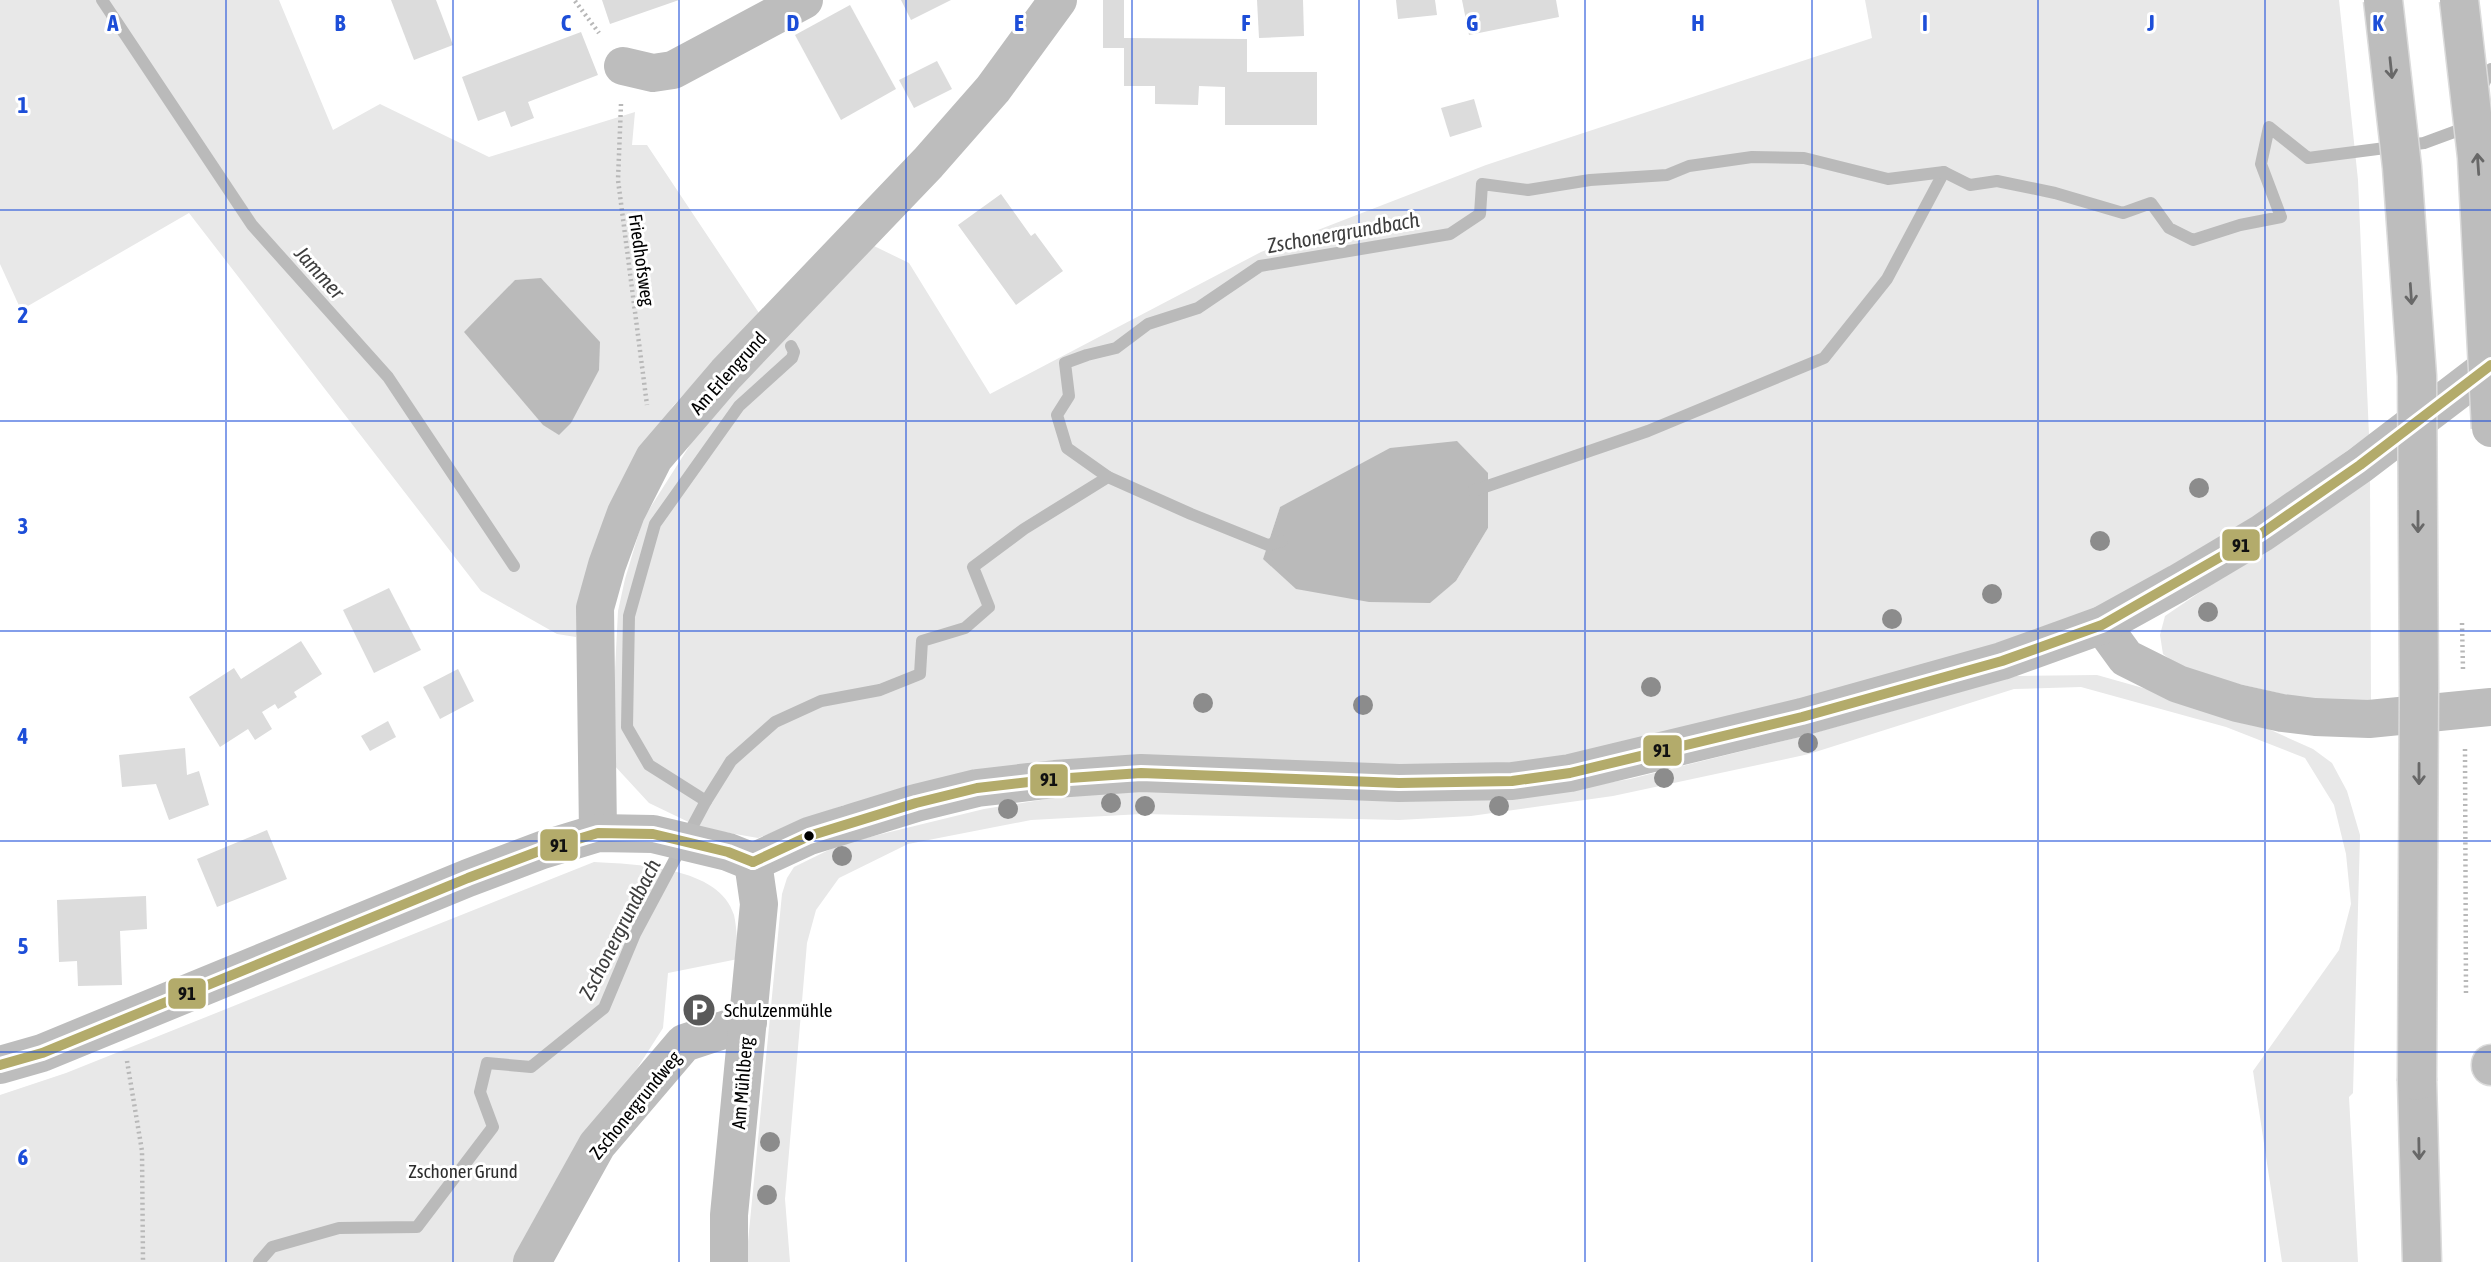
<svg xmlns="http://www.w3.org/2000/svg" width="2491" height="1262" font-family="'Asap Condensed',sans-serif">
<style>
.green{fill:#e8e8e8;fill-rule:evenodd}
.water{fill:#bababa}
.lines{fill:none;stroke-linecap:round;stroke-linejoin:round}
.stream{stroke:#bababa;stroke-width:12}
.building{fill:#dcdcdc}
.highway-casing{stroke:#dbdbdb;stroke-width:41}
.path{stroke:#b8b8b8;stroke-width:4.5;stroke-dasharray:2 3.5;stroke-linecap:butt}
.minor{stroke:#bdbdbd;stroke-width:38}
.highway{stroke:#bdbdbd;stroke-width:38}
.highway-bridge-casing{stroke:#dbdbdb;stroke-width:41;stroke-linecap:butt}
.highway-bridge{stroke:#bdbdbd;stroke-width:38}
.bus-1-casing{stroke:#fff;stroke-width:16}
.bus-1{stroke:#b3ab6b;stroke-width:10}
.tree{fill:#8c8c8c}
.oneway{stroke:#686868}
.grid{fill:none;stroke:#1d4ed8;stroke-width:2;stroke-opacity:0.55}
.bus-dot{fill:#000;stroke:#fff;stroke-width:2.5}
.labels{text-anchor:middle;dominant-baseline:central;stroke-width:6;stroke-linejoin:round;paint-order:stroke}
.street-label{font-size:19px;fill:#000;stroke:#fff}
.poi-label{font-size:19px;fill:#000;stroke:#fff;text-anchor:start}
.park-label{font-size:19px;fill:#2d2d2d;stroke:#fff}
.water-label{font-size:21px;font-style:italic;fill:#3e3e3e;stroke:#fff}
.grid-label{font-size:23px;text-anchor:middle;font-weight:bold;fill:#1d4ed8;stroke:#fff;stroke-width:6;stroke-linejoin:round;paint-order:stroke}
.line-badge{stroke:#fff;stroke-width:2.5}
.pale-badge-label{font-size:19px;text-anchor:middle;font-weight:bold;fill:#111}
</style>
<rect width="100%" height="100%" fill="#fff"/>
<g class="green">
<path d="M0,0H279L333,130L380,104L489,157L635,112L632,145H647L759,313L673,406L640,458L576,637L557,634L481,591L189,213L21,310L0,264Z"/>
<path d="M1865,0H2339L2358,180L2369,435L2247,523L2091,613L1988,648L1794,703L1565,759L844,805L758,838L701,828L649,803L613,764L612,730L618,611L625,579L643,519L697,434L737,385L874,246L909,263L990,394L1261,252L1486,165L1872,38ZM1488,473V528L1456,581L1430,602L1263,559L1280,507Z"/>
<path d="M2370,476L2371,704L2305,699L2186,672L2163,654L2160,635L2165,616Z"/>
<path d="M2097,675L2235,714L2313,749L2332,763L2347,791L2360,835L2353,1093L2349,1097L2358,1262H2282L2253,1071L2339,950L2351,904L2346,854L2334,805L2305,758L2226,727L2081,687L2014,689L1809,754L1613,796L1471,816L1399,820L1142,814L1031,820L908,844L839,878L816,910L807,943L785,1199L790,1262H746L782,894L787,878L794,867L841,844L984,809L1059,797L1140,790L1571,789L1630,779L1807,735L2016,676Z"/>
<path d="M594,862C636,864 720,867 734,915C737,928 737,945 738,959L668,973L663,1028L513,1262H0V1095L66,1073Z"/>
</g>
<g class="water">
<path d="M541,278L600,342L599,370L571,423L559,435L543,425L464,332L515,280Z"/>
<path d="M1457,441L1488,473V528L1456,581L1430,603L1369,602L1296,589L1263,559L1280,507L1390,448Z"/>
</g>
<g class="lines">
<g class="stream">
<path d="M102,0L252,225L388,377L514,566"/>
<path d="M2480,91L2491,69"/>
<path d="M1108,477L1191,514L1268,545L1282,541"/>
<path d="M1473,491L1648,431L1824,358L1887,279L1944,172"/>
<path d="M706,801L649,765L627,727L629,616L655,524L739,406L792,358L794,352L791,346"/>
<path d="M259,1262L272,1247L339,1228L417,1227L493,1127L480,1092L487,1063L531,1067L604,1008L635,934L706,801L731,761L775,722L821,701L880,690L920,674L922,641L965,628L989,607L973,567L1024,529L1108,477L1067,448L1057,415L1069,396L1065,363L1087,355L1116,348L1148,324L1198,308L1260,266L1450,234L1480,214L1482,184L1528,190L1590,180L1667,175L1689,166L1752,157L1804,158L1888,179L1944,172L1970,185L1997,181L2055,193L2123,213L2151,203L2169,228L2193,240L2240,225L2281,217L2261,164L2269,127L2308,158L2424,143L2462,129L2465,123"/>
</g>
</g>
<g class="building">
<path d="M391,0H436L453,45L414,60Z"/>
<path d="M602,0H679L610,24Z"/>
<path d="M901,0H951L911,20Z"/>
<path d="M1103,0H1124V38L1247,39V72H1317V125H1225V87L1199,86L1198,105L1155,104V86H1124V48H1103Z"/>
<path d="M1257,0H1303L1304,36L1259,38Z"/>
<path d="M1396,0H1435L1437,15L1398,19Z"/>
<path d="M1462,0H1556L1559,17L1469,35Z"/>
<path d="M850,5L896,89L841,120L795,35Z"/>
<path d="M581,32L598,75L528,102L534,118L511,127L505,111L478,121L462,77Z"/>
<path d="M937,61L952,89L914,108L899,80Z"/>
<path d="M1474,99L1482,127L1450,137L1441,108Z"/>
<path d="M1001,194L1031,236L1035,233L1063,271L1016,305L958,225Z"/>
<path d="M389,588L421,650L374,673L343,610Z"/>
<path d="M301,641L322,674L294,692L297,697L278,709L275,704L262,712L272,729L255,740L248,729L220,747L189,697L234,668L241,679Z"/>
<path d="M458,669L474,701L440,719L423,687Z"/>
<path d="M388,721L396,737L370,751L361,736Z"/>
<path d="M185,748L187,775L199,771L209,805L169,820L156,784L122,787L119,755Z"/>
<path d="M267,830L287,879L217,907L197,859Z"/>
<path d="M146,896L147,929L120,931L122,985L78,986L77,961L59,962L57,900Z"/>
</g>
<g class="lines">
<defs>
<g id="highway">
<path d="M2491,1064V1066"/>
<path d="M2417,1081L2422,1262"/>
</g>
</defs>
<use href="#highway" class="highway-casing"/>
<g class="path">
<path d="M575,1L599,33"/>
<path d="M621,104L618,180L647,405"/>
<path d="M2462,623L2463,670"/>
<path d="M2465,749L2466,996"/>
<path d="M127,1061L142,1151L143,1262"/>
</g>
<g class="minor">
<path d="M623,66L653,73L673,70L804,0"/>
<path d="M2102,625L2126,658L2178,684L2237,703L2282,713L2315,717L2369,719L2491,707"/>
<path d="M598,833L595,608L607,565L626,513L654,458L726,374L928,163L993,89L1058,0"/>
<path d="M753,862L809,836L916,803L977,788L1055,779L1141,773L1399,783L1512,781L1570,773L1802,717L2002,661L2102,625L2178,583L2262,533L2360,465L2491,365"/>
<path d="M0,1065L42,1053L468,878L542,850L598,833L653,834L728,852L753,862"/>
<path d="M532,1262L597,1145L684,1043L748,1022"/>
<path d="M729,1262V1215L759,904L753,862"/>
</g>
<use href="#highway" class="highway"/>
<defs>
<g id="highway-bridge">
<path d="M2383,0L2402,167L2417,376L2419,687L2417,1081"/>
<path d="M2459,0L2477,157L2491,428"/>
</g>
</defs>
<use href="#highway-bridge" class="highway-bridge-casing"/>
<use href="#highway-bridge" class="highway-bridge"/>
<defs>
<g id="bus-1">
<path d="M753,862L809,836L916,803L977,788L1055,779L1141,773L1399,783L1512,781L1570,773L1802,717L2002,661L2102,625L2262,533L2360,465L2491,365"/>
<path d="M0,1065L42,1053L468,878L542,850L598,833L653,834L728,852L753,862"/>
</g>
</defs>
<use href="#bus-1" class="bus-1-casing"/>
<use href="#bus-1" class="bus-1"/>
</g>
<g class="tree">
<circle cx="2199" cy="488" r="10"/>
<circle cx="2100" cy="541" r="10"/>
<circle cx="1992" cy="594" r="10"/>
<circle cx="2208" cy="612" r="10"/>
<circle cx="1892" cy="619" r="10"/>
<circle cx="1651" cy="687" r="10"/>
<circle cx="1203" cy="703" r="10"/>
<circle cx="1363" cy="705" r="10"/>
<circle cx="1808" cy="743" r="10"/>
<circle cx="1664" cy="778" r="10"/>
<circle cx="1111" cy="803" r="10"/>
<circle cx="1145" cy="806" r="10"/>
<circle cx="1499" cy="806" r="10"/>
<circle cx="1008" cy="809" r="10"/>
<circle cx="842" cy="856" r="10"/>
<circle cx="770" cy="1142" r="10"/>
<circle cx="767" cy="1195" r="10"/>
</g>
<defs><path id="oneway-shaft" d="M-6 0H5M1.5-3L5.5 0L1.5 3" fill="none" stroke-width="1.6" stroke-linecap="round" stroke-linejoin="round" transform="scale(1.75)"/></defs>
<g class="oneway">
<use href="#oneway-shaft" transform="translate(2391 68) rotate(84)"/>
<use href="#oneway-shaft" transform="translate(2478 164) rotate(-94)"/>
<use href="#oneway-shaft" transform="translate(2411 294) rotate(86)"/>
<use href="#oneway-shaft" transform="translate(2418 522) rotate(90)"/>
<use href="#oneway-shaft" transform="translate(2419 774) rotate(90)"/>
<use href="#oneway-shaft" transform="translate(2419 1149) rotate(89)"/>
</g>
<path class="grid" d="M226,0V1262M453,0V1262M679,0V1262M906,0V1262M1132,0V1262M1359,0V1262M1585,0V1262M1812,0V1262M2038,0V1262M2265,0V1262M0,210H2491M0,421H2491M0,631H2491M0,841H2491M0,1052H2491"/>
<defs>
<symbol id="parking-disc" viewBox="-11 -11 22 22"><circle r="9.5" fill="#595959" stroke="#fff"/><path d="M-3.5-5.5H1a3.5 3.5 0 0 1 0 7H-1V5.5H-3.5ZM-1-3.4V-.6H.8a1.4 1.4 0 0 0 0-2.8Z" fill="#fff"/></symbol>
</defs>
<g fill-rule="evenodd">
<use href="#parking-disc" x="680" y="991" width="38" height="38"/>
</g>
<circle class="bus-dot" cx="809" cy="836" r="6"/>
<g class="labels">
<g class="street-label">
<text transform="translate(642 260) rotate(82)">Friedhofsweg</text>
<text transform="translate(728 373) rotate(-48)">Am Erlengrund</text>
<text transform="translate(742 1083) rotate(-85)">Am Mühlberg</text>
<text transform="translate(635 1105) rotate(-51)">Zschonergrundweg</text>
</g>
<g class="poi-label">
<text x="724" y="1010">Schulzenmühle</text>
</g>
<g class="park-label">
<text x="463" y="1171">Zschoner Grund</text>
</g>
<g class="water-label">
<text transform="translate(1343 232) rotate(-10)">Zschonergrundbach</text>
<text transform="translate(320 272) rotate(48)">Jammer</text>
<text transform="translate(619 929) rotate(-63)">Zschonergrundbach</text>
</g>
</g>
<g class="grid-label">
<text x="113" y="31">A</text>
<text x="340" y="31">B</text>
<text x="566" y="31">C</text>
<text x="793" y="31">D</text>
<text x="1019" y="31">E</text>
<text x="1246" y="31">F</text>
<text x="1472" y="31">G</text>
<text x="1698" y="31">H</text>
<text x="1925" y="31">I</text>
<text x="2151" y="31">J</text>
<text x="2378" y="31">K</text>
<text x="23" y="113">1</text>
<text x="23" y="323">2</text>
<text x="23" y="534">3</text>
<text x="23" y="744">4</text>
<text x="23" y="954">5</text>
<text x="23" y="1165">6</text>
</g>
<g class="line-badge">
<rect x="2221" y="528" width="40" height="34" rx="7" fill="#b3ab6b"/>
<rect x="1642" y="734" width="41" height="33" rx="7" fill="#b3ab6b"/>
<rect x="1029" y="763" width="40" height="34" rx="7" fill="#b3ab6b"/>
<rect x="539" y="828" width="40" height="34" rx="7" fill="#b3ab6b"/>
<rect x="167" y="977" width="40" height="33" rx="7" fill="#b3ab6b"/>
</g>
<g class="pale-badge-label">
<text x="2241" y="552">91</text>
<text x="1662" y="757">91</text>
<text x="1049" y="786">91</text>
<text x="559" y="852">91</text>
<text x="187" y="1000">91</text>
</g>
</svg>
